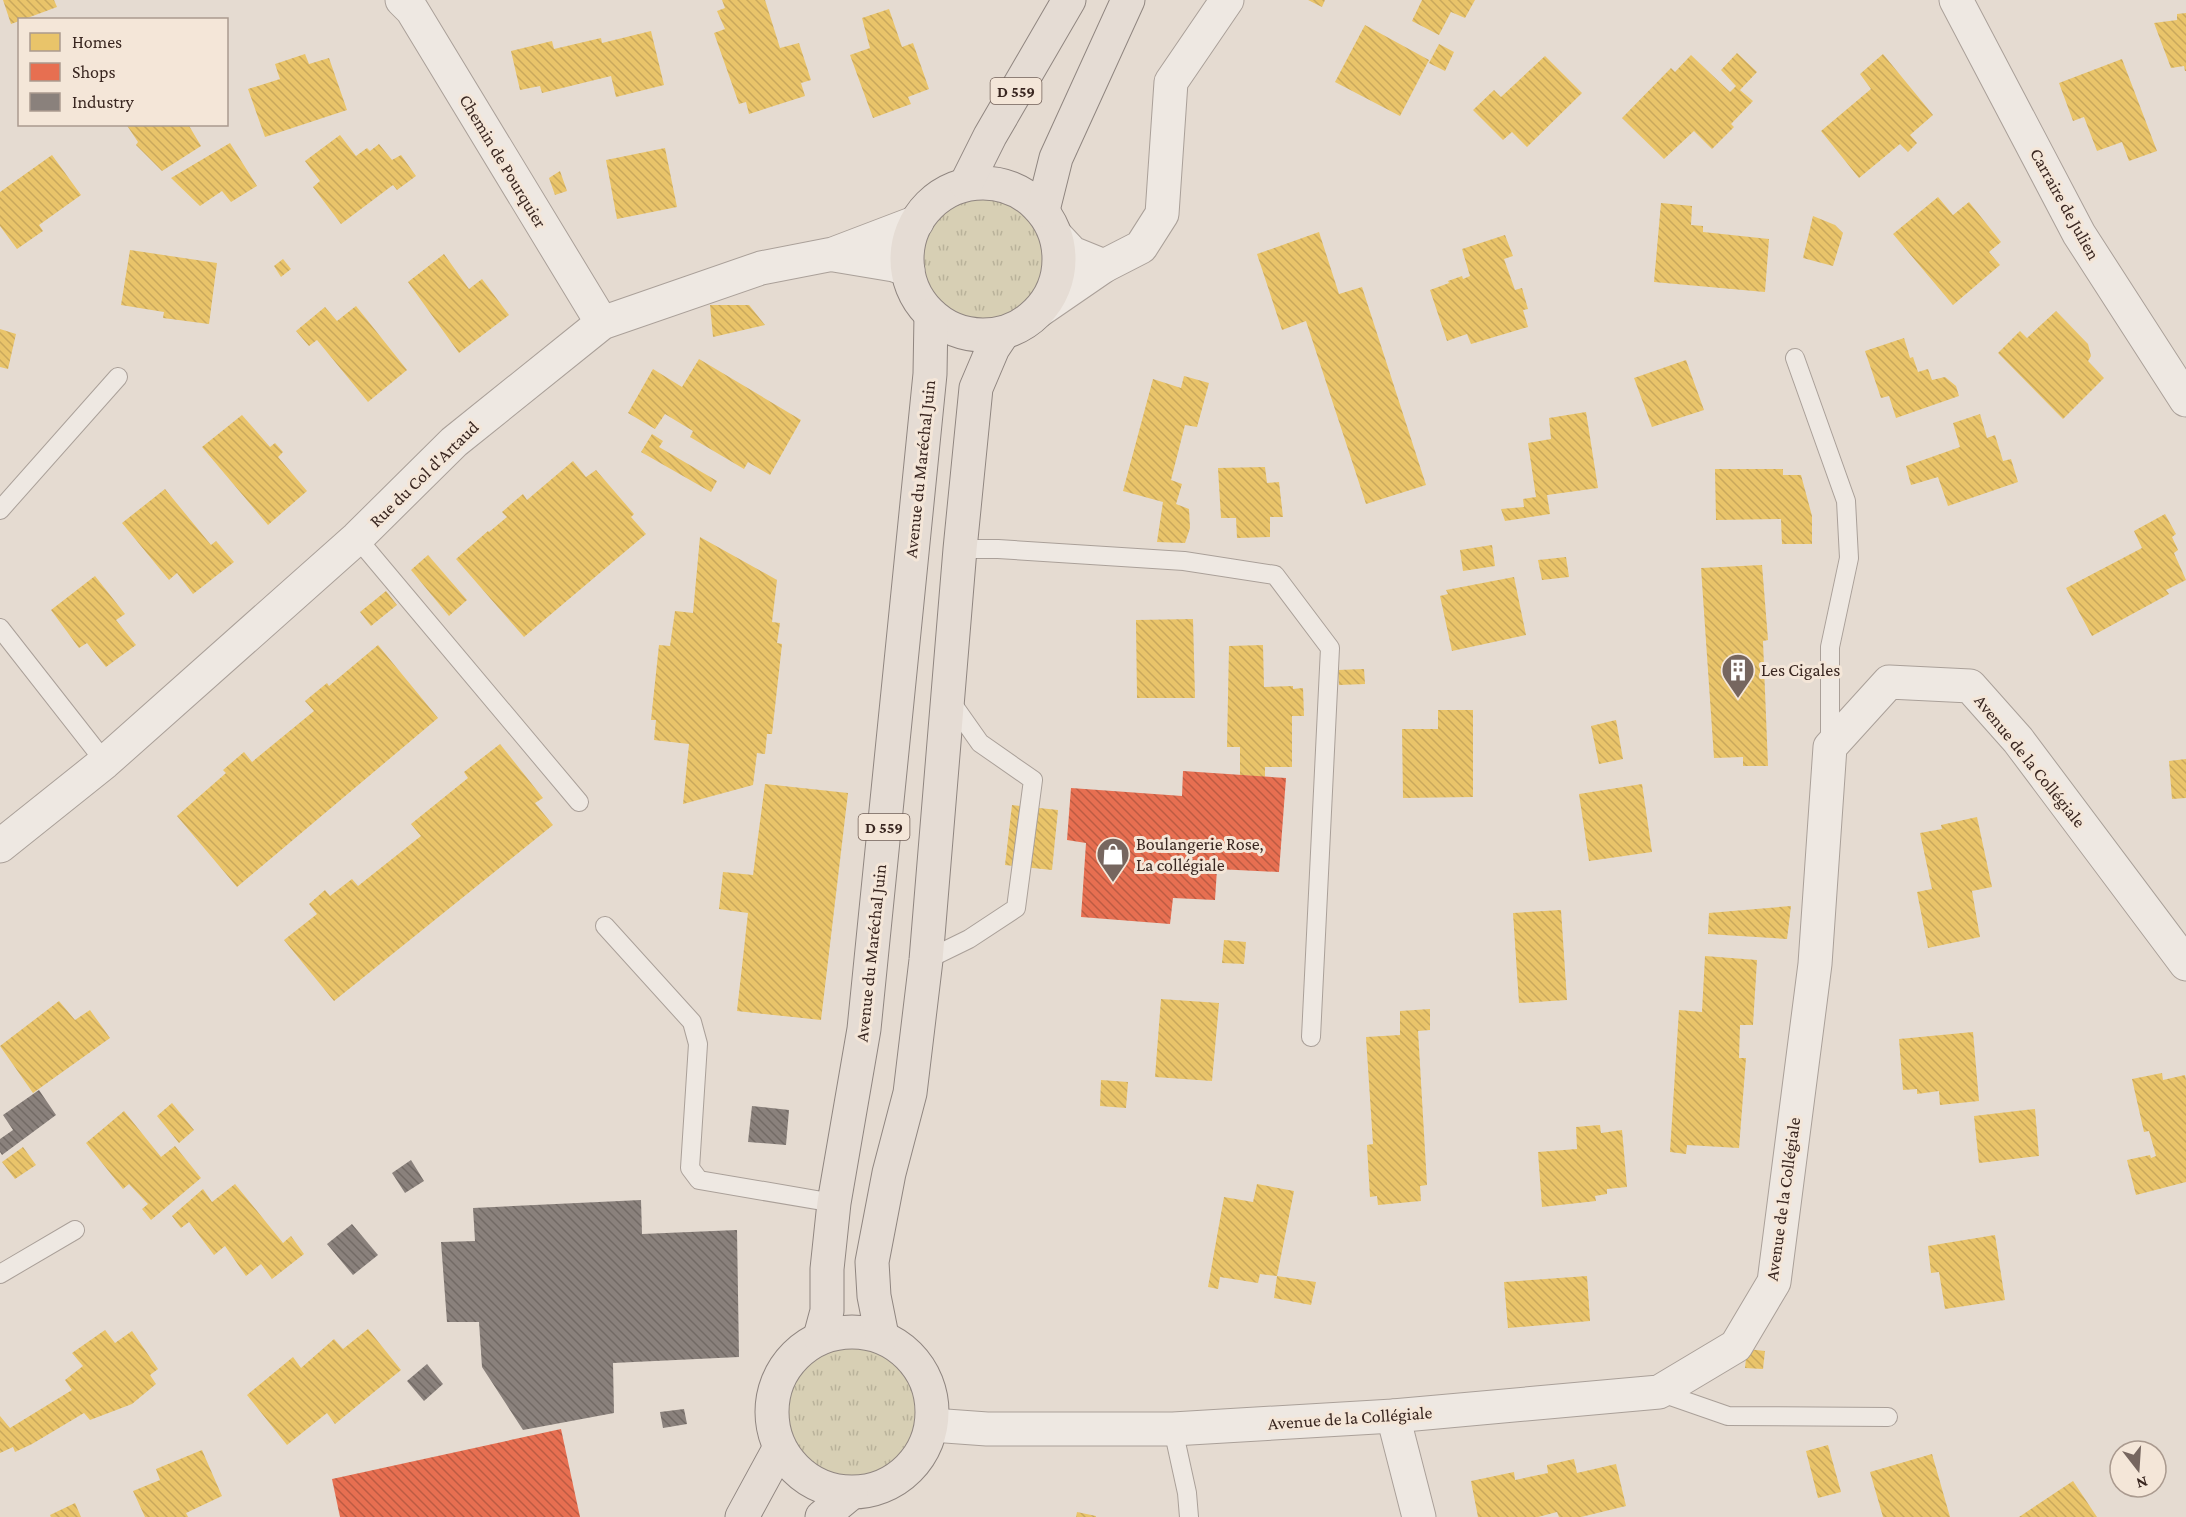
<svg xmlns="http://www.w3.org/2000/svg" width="2186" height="1517" font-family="'Crimson Pro',serif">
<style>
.grass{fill:url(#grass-tufts)}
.homes{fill:url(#homes-back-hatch)}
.shops{fill:url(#shops-back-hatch)}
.industry{fill:url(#industry-back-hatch)}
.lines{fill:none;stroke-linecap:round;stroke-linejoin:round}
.service-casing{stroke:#aaa099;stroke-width:20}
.minor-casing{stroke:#aaa099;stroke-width:35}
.tertiary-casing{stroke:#aaa099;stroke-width:35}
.primary-casing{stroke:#908680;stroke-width:35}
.service{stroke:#eee8e2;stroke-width:18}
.minor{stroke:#eee8e2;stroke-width:33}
.tertiary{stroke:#eee8e2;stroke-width:33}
.primary{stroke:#e5dcd4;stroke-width:33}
.labels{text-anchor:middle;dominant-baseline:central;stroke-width:6;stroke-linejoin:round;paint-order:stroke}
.shield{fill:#f4e6d8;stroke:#726058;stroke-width:1.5}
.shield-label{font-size:16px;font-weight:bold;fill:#3a2721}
.street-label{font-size:18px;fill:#3a2721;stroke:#f4e6d8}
.poi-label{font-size:18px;fill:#3a2721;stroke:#f4e6d8;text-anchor:start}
</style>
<defs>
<pattern id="grass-tufts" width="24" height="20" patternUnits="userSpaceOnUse" patternTransform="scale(1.5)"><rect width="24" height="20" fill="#d7cfb4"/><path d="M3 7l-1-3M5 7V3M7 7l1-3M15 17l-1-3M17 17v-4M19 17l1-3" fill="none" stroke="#b9b29a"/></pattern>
<pattern id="homes-back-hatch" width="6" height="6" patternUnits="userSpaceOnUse" patternTransform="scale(1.5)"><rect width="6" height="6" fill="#e9c46a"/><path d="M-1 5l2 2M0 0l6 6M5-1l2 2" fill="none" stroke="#c9a85c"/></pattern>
<pattern id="shops-back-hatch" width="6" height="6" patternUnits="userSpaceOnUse" patternTransform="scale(1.5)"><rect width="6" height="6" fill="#e76f51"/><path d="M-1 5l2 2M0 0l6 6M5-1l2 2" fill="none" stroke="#bc5b43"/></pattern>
<pattern id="industry-back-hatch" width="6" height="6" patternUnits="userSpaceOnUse" patternTransform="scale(1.5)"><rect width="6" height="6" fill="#8a817c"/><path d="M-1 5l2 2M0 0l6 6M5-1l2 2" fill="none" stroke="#726a65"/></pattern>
</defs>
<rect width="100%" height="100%" fill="#e5dbd1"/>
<g class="grass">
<circle cx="983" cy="259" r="76"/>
<circle cx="852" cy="1412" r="80"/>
</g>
<g class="homes">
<path d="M3,0H54L57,7L11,24Z"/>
<path d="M722,0H765L780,48L799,43L811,80L801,83L805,96L749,114L746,102L739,104L714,33L725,29L717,11L725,8Z"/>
<path d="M1308,0H1325L1322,7Z"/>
<path d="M1422,0H1475L1465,18L1451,12L1439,35L1412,21Z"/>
<path d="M889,9L902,47L913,43L929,89L908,97L911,104L873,118L850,55L870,48L862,18Z"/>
<path d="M2186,13V71H2185L2184,66L2171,68L2154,23L2177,20V14Z"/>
<path d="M1365,25L1429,60L1400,116L1335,82Z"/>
<path d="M651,31L664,85L616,97L611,76L542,93L540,86L520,90L511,51L552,41L554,49L601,38L602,43Z"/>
<path d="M1439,44L1454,52L1445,71L1429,63Z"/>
<path d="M1737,53L1757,72L1740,90L1753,101L1731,124L1734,127L1712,149L1694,131L1664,159L1622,118L1671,68L1675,72L1691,55L1730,92L1736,86L1721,70Z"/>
<path d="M305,54L309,64L329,58L347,110L265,137L248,89L280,79L275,64Z"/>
<path d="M1883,54L1933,115L1910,135L1917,143L1908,152L1900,144L1859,178L1821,131L1871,89L1860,74Z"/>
<path d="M1545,56L1582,93L1527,147L1512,132L1503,140L1473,110L1494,90L1501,97Z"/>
<path d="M2122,59L2157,151L2129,161L2122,142L2097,151L2084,117L2073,121L2059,83Z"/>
<path d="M126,124H188L201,146L162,171L136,145L138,142Z"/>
<path d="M340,135L356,156L367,148L370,151L379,144L392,160L401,155L416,176L397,190L393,185L341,224L313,187L320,181L305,161Z"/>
<path d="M230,143L257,186L231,202L222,191L200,206L171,178Z"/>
<path d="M665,148L677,207L617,219L606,160Z"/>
<path d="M52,155L81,195L39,225L43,231L17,249L0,226V192Z"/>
<path d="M560,171L567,191L555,195L549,178Z"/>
<path d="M1938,197L1953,215L1969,202L2001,242L1989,252L2000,265L1953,305L1893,234Z"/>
<path d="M1661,203L1692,206L1691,225L1703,226V232L1769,239L1765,292L1654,282Z"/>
<path d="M1813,216L1835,225L1843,233L1833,266L1803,258Z"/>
<path d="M1319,232L1339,294L1362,287L1426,485L1366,504L1306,321L1282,330L1257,254Z"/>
<path d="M1505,235L1513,256L1504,259L1515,290L1522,288L1528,309L1523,310L1528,327L1471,344L1467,334L1447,341L1430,290L1449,283L1448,281L1462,276L1463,279L1470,276L1462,249Z"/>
<path d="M130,250L217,263L209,324L163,318L164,312L121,305Z"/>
<path d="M444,254L469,289L482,279L509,315L459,353L408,282Z"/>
<path d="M283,259L291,269L281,277L274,266Z"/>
<path d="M710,305H749L765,325L713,337Z"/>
<path d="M356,306L407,370L368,402L317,340L309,346L296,331L325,307L337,321Z"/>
<path d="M2056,311L2088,344L2091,356L2088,361L2104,378L2063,419L1998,353L2020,331L2027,338Z"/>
<path d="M0,329L16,334L8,369L0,367Z"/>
<path d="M1904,338L1910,358L1913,357L1918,372L1928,369L1932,380L1945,377L1956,386L1959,396L1896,418L1889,396L1881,398L1865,351Z"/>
<path d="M699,359L801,420L770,475L748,462L744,469L690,437L693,431L665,414L655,429L628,413L653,369L682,387Z"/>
<path d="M1686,360L1704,410L1652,427L1634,378Z"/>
<path d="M1184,376L1209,383L1197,427L1185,425L1171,480L1182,484L1176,504L1189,509L1190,528L1185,543L1157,542L1163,502L1123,491L1153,379L1181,388Z"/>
<path d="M1586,412L1598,488L1547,495L1550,514L1505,521L1501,509L1524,507L1523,499L1536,497L1528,443L1551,439L1549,418Z"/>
<path d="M1980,414L1987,438L1995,435L2003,461L2011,459L2018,482L1948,506L1938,477L1911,485L1906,466L1960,447L1953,423Z"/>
<path d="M242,415L270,447L275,443L283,452L278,457L307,491L268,525L202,447Z"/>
<path d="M652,434L663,441L659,447L717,481L711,492L641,452Z"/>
<path d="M573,461L586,477L596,470L634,514L631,517L646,534L524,637L456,559L488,531L489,532L507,517L502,512L523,494L527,500Z"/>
<path d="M1265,467L1267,483L1279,482L1283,517H1270V537L1237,538L1236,518H1221L1218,468Z"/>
<path d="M1715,469H1783V475H1801L1812,516V544H1782L1781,519L1716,520Z"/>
<path d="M165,489L211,545L216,541L234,562L193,594L177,573L169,580L122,523Z"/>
<path d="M2165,514L2176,534L2172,537L2178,550L2174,553L2186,580L2166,590L2169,594L2092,636L2066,588L2142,548L2134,531Z"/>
<path d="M700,537L777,580L772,622L780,623L777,643L782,644L772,734H767L765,754L757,753L753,785L683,804L689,744L654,740L656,720H651L659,645L670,646L675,611L693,613Z"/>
<path d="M1492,545L1495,566L1463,571L1460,550Z"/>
<path d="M428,555L467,600L449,616L411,570Z"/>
<path d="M1566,557L1569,577L1542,580L1538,560Z"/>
<path d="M1762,565L1768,640L1763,641L1768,766H1743V757L1714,758L1701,568Z"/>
<path d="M95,576L125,614L116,620L136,645L106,667L87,643L79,648L51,610Z"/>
<path d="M1514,577L1526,635L1452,651L1440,596L1448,594L1446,590Z"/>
<path d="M386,591L397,605L371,626L360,612Z"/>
<path d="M1193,619L1195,698H1137L1136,620Z"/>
<path d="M378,645L438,718L237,887L177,816L226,773L223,770L244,752L252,762L314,711L305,701L327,683L329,686Z"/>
<path d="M1263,645L1264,687L1293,686V689L1303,688L1304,716H1292V767H1265V777L1240,775V747H1227L1229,646Z"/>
<path d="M1364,669L1365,684L1339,685L1338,670Z"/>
<path d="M1438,710H1473V797L1403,798L1402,729H1438Z"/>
<path d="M1616,720L1623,759L1599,764L1591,726Z"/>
<path d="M500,744L543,798L535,803L553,825L334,1001L284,940L317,914L309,904L325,890L330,896L352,879L358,886L421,836L411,824L468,778L464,772Z"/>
<path d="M2186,759V798L2172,799L2169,761Z"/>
<path d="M765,784L848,793L821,1020L737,1011L748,913L719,909L723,872L753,875Z"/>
<path d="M1642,784L1652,852L1589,861L1579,794Z"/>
<path d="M1012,805L1058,810L1052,870L1005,865Z"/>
<path d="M1977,817L1992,887L1972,891L1980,937L1928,948L1917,892L1932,889L1920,833L1942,829L1941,825Z"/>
<path d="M1791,906L1787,939L1708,934L1709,913Z"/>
<path d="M1561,910L1567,1000L1519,1003L1513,913Z"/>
<path d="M1224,940L1246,942L1244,964L1222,963Z"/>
<path d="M1705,956L1757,960L1753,1025H1740L1739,1058H1746L1739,1148L1687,1145L1686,1154L1670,1152L1679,1010L1702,1012Z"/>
<path d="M1161,999L1219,1003L1212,1081L1155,1077Z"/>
<path d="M59,1001L75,1020L90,1010L110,1038L33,1093L0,1046Z"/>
<path d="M1430,1009V1030L1418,1031L1427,1185L1420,1186L1421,1201L1378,1205L1377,1196L1370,1197L1367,1145L1373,1144L1366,1037L1400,1035V1011Z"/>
<path d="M1973,1032L1979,1101L1940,1105L1939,1091L1917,1094V1089L1903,1090L1899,1039Z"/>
<path d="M2162,1073L2163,1080L2185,1075L2186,1080V1182L2136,1195L2127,1160L2150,1155L2151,1158L2156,1156L2149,1131L2144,1132L2132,1079Z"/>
<path d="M1101,1080L1128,1082L1126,1108L1100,1106Z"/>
<path d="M172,1103L194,1130L179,1143L157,1116Z"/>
<path d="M2035,1109L2039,1156L1979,1163L1974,1116Z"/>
<path d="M124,1111L161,1157L175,1146L201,1178L151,1220L142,1209L148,1204L129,1184L123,1189L86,1143Z"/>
<path d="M1600,1125L1601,1133L1622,1130L1627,1187L1607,1189V1194L1595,1196L1596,1201L1542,1207L1538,1152L1577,1149L1576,1127Z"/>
<path d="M23,1147L36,1165L15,1179L2,1162Z"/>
<path d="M235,1184L283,1243L291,1236L304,1254L272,1279L261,1264L246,1276L225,1246L214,1255L189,1222L181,1228L172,1216L203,1189L212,1202Z"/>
<path d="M1257,1184L1294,1191L1277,1276L1260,1274L1258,1283L1220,1277L1218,1289L1208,1287L1224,1197L1253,1202Z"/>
<path d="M1995,1235L2005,1300L1945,1309L1939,1272L1931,1273L1928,1246Z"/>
<path d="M1277,1276L1316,1282L1311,1305L1274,1298Z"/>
<path d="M1587,1276L1590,1321L1508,1328L1504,1282Z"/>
<path d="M368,1329L401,1370L335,1424L327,1413L287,1445L247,1395L293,1357L301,1368L334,1339L343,1349Z"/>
<path d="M105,1330L115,1343L132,1331L158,1369L150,1375L156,1384L132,1404L90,1420L84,1413L32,1444L15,1452L13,1447L0,1453V1416L10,1428L72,1390L65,1380L83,1366L72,1353Z"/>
<path d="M1747,1349L1765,1351L1763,1369L1745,1368Z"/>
<path d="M1828,1445L1841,1492L1818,1498L1806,1451Z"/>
<path d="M202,1450L222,1496L186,1513L188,1517H145L133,1491L160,1480L156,1469Z"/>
<path d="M1932,1454L1950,1517H1883L1870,1472Z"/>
<path d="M1574,1459L1577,1473L1616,1464L1626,1506L1581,1517H1559L1557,1512L1538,1517H1478L1471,1481L1514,1472L1515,1480L1548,1473L1547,1465Z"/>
<path d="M2073,1481L2097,1517H2019Z"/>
<path d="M75,1503L81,1517H51L50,1515Z"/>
<path d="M1077,1512L1096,1516V1517H1076Z"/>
</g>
<g class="shops">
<path d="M1183,771L1286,778L1279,872L1217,869L1215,900L1173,898L1170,924L1081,917L1086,843L1067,840L1071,788L1182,796Z"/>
<path d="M561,1429L580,1517H340L332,1479Z"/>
</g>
<g class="industry">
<path d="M39,1090L56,1115L2,1155L0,1152V1139L13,1130L3,1115Z"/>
<path d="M752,1106L789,1110L786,1145L748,1142Z"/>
<path d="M411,1160L424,1181L405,1193L392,1173Z"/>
<path d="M641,1200L642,1234L737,1230L739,1357L613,1363L614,1413L523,1430L482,1367L479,1322H447L441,1242L475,1241L473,1208Z"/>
<path d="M352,1224L378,1255L353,1275L327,1244Z"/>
<path d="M427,1364L443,1384L424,1401L407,1381Z"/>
<path d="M684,1409L687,1424L663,1428L660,1412Z"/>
</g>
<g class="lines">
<defs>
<g id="service">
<path d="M1795,358L1846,501L1849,558L1830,647V745"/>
<path d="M0,510L118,377"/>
<path d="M357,538L579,802"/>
<path d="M960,549H998L1184,561L1275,575L1330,648L1311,1037"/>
<path d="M0,628L105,762"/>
<path d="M605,926L692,1022L698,1044L690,1168L699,1180L834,1203"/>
<path d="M926,960L969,939L1016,908L1033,780L980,743L949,699"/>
<path d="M0,1274L75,1230"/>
<path d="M1659,1392L1728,1416L1888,1417"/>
<path d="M1173,1429L1187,1493L1189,1517"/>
</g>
<g id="minor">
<path d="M402,0L412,10L602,323"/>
<path d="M1956,0L2079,234L2186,400"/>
<path d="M1058,238L1072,253L1104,266"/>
<path d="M1040,310L1104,266L1141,247L1162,214L1171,82L1227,0"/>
<path d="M1393,1416L1419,1517"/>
<path d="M932,1425L987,1429H1173L1393,1416L1659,1392L1736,1346L1774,1282L1815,964L1830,747L1889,682L1970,686L2018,740L2186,964"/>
</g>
<g id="tertiary">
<path d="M834,255L894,265L908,270"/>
<path d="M0,846L105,762L357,538L454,442L602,323L761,268L833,254L917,222"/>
</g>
<g id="primary">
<circle cx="983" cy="259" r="76"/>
<path d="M966,184L990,136L1069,0"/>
<path d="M1043,210L1056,158L1128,0"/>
<circle cx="852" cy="1412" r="80"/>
<path d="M882,1336L874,1296L872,1262L889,1173L910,1093L926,960L960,549L976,388L993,348L1003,333"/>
<path d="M820,1337L827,1311V1269L834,1203L864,1029L930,374L931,315"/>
<path d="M742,1517L779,1449"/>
<path d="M822,1517L851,1493"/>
</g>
</defs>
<use href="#service" class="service-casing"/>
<use href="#minor" class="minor-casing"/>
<use href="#tertiary" class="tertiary-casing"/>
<use href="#primary" class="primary-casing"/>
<use href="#service" class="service"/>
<use href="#minor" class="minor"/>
<use href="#tertiary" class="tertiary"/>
<use href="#primary" class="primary"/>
</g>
<defs>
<symbol id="building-pin" viewBox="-11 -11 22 30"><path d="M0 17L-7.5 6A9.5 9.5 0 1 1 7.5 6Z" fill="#76665f" stroke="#f4e6d8"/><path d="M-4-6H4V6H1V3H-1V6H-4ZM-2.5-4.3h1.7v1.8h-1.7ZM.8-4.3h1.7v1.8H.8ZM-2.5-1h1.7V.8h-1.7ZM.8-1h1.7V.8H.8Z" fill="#fff"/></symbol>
<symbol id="shop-pin" viewBox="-11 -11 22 30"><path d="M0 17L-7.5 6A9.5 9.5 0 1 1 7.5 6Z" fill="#76665f" stroke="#f4e6d8"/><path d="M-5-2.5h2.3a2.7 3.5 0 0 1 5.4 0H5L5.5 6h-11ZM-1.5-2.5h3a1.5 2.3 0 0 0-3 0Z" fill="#fff"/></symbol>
</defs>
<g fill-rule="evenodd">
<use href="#building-pin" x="1719" y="651" width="38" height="52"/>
<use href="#shop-pin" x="1094" y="835" width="38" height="52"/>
</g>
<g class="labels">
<g class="shield">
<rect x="990.5" y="78" width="51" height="26" rx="4.5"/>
<rect x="858.5" y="814" width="51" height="26" rx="4.5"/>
</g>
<g class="shield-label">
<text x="1016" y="91">D 559</text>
<text x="884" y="827">D 559</text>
</g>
<g class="street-label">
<text transform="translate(503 161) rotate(59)">Chemin de Pourquier</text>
<text transform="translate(2065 204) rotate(61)">Carraire de Julien</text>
<text transform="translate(920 469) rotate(-84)">Avenue du Maréchal Juin</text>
<text transform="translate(424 474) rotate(-44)">Rue du Col d'Artaud</text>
<text transform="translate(2030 761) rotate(51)">Avenue de la Collégiale</text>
<text transform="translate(871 953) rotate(-84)">Avenue du Maréchal Juin</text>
<text transform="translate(1783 1199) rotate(-82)">Avenue de la Collégiale</text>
<text transform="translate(1350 1418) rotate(-4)">Avenue de la Collégiale</text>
</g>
<g class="poi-label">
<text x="1761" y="670">Les Cigales</text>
<text x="1136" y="844">Boulangerie Rose,<tspan x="1136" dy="21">La collégiale</tspan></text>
</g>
</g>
<rect x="18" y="18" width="210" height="108" fill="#f4e6d8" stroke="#aa9a8f" stroke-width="1.5"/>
<rect x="30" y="33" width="30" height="18" fill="#e9c46a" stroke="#aa9a8f" stroke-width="1.5"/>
<text x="72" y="48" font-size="18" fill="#3a2721">Homes</text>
<rect x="30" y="63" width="30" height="18" fill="#e76f51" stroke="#aa9a8f" stroke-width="1.5"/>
<text x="72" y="78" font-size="18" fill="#3a2721">Shops</text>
<rect x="30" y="93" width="30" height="18" fill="#8a817c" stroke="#aa9a8f" stroke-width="1.5"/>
<text x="72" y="108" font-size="18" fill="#3a2721">Industry</text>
<g transform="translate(2138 1469) rotate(163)"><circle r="28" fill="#f4e6d8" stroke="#aa9a8f" stroke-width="1.5"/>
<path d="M0-4.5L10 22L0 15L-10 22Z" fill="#76665f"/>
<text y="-9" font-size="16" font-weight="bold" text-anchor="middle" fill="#3a2721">N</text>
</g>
</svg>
